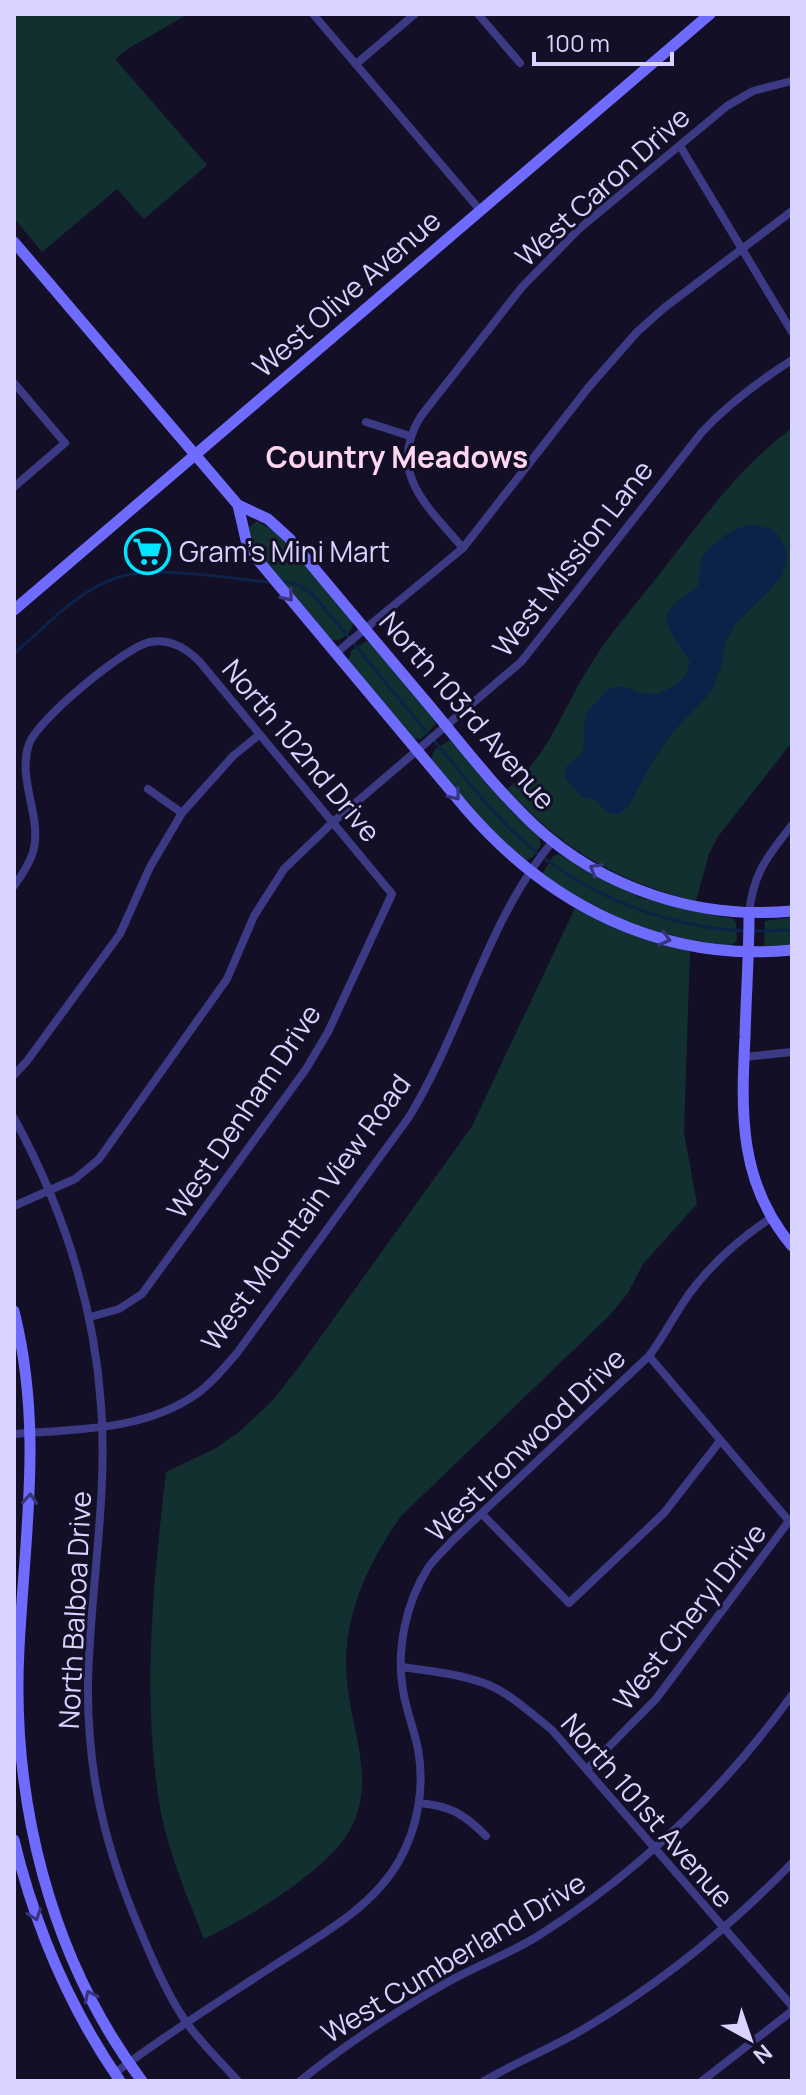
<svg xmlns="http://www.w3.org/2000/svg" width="806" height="2095" font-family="Manrope,sans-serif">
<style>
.green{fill:#12302f}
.water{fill:#0c2248}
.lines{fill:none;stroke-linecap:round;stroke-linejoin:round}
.stream{stroke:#0c2248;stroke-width:3}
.street{stroke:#3d3a85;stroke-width:8}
.secondary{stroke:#6f6bff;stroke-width:11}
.oneway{stroke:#38347d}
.labels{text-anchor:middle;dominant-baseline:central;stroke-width:6;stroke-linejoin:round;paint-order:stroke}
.street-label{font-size:28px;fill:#d9d4ff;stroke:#130f26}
.poi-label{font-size:28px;fill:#d9d4ff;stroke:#130f26;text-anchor:start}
.neighbourhood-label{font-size:30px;font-weight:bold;fill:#ffd6f0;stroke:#130f26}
</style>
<rect width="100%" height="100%" fill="#130f26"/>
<g class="green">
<path d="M14,14H188L129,48L115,59L207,165L144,219L117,189L42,252L14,218Z"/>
<path d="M792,428V742L717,838L709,854L696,901C617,882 562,849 507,789C549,757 563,707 591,664C611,631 638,602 661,572C702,520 739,467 792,428Z"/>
<path d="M257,521L277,533L353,621C354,632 341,642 331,640L254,548L248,528Z"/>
<path d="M365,642H369L434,719L436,724L421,739H413L348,660L352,650Z"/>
<path d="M450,740L517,817L540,837V847L533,857L525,861L497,838L431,759L435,749Z"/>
<path d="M559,854L639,897L679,908L734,919L736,923L737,941C727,950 713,944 701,942C643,932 588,911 542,874L553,856Z"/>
<path d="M575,908L622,930L690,950L684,1133L697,1204L643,1264L628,1293L610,1315L401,1516C367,1565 341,1619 347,1681C351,1731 377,1781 350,1830C326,1872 248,1918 204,1939C188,1898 170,1857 161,1813C141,1701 153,1584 166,1472L216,1448L239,1432L273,1400L304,1360L472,1126Z"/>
<path d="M792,917V946L769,948L764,945L765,921Z"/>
</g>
<path class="water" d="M753,525L771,529L779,536L787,553L783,574L768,592L735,624L726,641L721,667L711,692L671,734L654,759L629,806L619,814L608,813L594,799L581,797L565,777L566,767L583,752L585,715L607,690L621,686L643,694H657L676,685L686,674L690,663C683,646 656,625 672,606C680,598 691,594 698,586C702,577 698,569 701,561C708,544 735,526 753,525Z"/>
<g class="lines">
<g class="stream">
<path d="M284,581L299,585L313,595C357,646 398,699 442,750C464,776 485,804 509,828C573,890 656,926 744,931"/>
<path d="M14,654C44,628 75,593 113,579C151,564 225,578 267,582"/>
<path d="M752,931L792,930"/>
</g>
<g class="street">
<path d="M313,14L480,210"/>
<path d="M478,14L520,63"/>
<path d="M356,64L415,14"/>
<path d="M680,146L792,332"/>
<path d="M14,383L65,443L14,487"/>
<path d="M366,422L410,436"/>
<path d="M463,548C427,506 386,472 421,416L522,287L579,229L727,106L753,91L792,81"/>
<path d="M336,653L463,548L588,388L637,332L664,308L792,211"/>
<path d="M148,789L182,813"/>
<path d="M14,886C22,875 31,862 34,848C41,815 17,778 29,744C37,720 125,647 150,642C170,638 186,648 199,661L392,894L328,1032L306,1069L142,1294L119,1309L90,1317"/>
<path d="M749,914C753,873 767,857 792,825"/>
<path d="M744,1057L792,1052"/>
<path d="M14,1075L27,1061L120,934L150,867L182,813L233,756L259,735"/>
<path d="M14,1118C63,1208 94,1303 101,1405C108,1499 90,1590 88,1683C87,1773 105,1848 140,1930C153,1961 167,1994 186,2022C201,2043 221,2062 238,2081"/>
<path d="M14,1206L75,1179L99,1159L227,979L254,916L284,869L333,822L521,662L702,432C729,403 759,381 792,360"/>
<path d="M14,1434C77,1429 145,1431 198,1393C213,1382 225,1367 237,1353L409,1117C462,1031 488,918 553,841"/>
<path d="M482,1514L569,1603L664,1513L720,1441"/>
<path d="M401,1667C431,1671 461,1674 489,1685C512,1695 532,1714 552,1730L792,2006"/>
<path d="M587,1769L656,1699L789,1521L649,1356"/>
<path d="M419,1803C451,1806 464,1814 486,1836"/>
<path d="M115,2073C165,2035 218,2002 270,1968C317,1937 371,1910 399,1861C418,1827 425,1787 418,1749C414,1729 406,1710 403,1690C396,1650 406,1602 428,1568C435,1558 444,1550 452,1541L649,1356C664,1336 675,1314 689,1294C712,1263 739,1239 771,1218"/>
<path d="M300,2081C346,2044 395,2012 446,1983C476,1966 509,1954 538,1936C639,1872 722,1792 792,1695"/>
<path d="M484,2081C516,2062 550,2049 582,2030C660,1984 729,1928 792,1863"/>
<path d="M702,2081L792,2011"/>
</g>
<g class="secondary">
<path d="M14,242L238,505L268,519L289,538C337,596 385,653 434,711C466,750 497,790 534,825C603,889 699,920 792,911"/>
<path d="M238,505L246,540L257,559L466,809C549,905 662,963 792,950"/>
<path d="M14,610L710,14"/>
<path d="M749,915C749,956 746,996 745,1037C741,1115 739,1183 792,1246"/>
<path d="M14,1311C43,1427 25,1531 19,1648C11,1800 50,1958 142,2081"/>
<path d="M14,1840C35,1927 69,2007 120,2081"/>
</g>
</g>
<defs><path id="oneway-chevron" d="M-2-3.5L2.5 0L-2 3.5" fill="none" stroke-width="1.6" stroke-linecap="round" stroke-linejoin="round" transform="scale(2)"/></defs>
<g class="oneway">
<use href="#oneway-chevron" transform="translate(288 596) rotate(50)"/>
<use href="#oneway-chevron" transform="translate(455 795) rotate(51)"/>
<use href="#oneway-chevron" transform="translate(595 869) rotate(-150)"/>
<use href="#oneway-chevron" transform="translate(665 939) rotate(15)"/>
<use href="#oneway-chevron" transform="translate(30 1499) rotate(-86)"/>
<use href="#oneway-chevron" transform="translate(35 1915) rotate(71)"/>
<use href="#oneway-chevron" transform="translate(90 1996) rotate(-116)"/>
</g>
<defs>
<symbol id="supermarket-ring" viewBox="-11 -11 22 22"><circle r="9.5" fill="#130f26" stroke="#00e5ff" stroke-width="1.5"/><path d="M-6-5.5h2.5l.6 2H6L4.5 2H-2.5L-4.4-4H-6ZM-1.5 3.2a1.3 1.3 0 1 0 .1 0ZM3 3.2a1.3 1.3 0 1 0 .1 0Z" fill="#00e5ff"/></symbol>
</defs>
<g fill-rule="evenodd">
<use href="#supermarket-ring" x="122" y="526" width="51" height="51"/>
</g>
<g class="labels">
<g class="street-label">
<text transform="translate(602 186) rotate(-42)">West Caron Drive</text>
<text transform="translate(346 293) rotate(-41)">West Olive Avenue</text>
<text transform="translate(572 558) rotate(-52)">West Mission Lane</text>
<text transform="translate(468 710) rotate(49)">North 103rd Avenue</text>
<text transform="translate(302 750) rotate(50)">North 102nd Drive</text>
<text transform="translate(243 1111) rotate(-56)">West Denham Drive</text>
<text transform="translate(305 1212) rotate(-54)">West Mountain View Road</text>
<text transform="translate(525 1444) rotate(-44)">West Ironwood Drive</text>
<text transform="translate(74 1610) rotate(-87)">North Balboa Drive</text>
<text transform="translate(689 1616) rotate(-52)">West Cheryl Drive</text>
<text transform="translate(648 1810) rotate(49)">North 101st Avenue</text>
<text transform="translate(453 1957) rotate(-31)">West Cumberland Drive</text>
</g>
<g class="poi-label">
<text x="179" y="551">Gram's Mini Mart</text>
</g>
<g class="neighbourhood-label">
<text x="397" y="456">Country Meadows</text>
</g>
</g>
<rect width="806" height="2095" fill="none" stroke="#d9d4ff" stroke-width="32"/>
<g transform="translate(750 2039) rotate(140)" stroke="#130f26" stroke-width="6" paint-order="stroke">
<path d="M0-6L14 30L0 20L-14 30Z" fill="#d9d4ff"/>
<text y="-12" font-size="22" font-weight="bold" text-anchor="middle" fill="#d9d4ff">N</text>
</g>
<path d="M534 52v12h138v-12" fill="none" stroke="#d9d4ff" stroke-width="4"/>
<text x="546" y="52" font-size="24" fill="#d9d4ff" stroke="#130f26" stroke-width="6" paint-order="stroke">100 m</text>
</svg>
